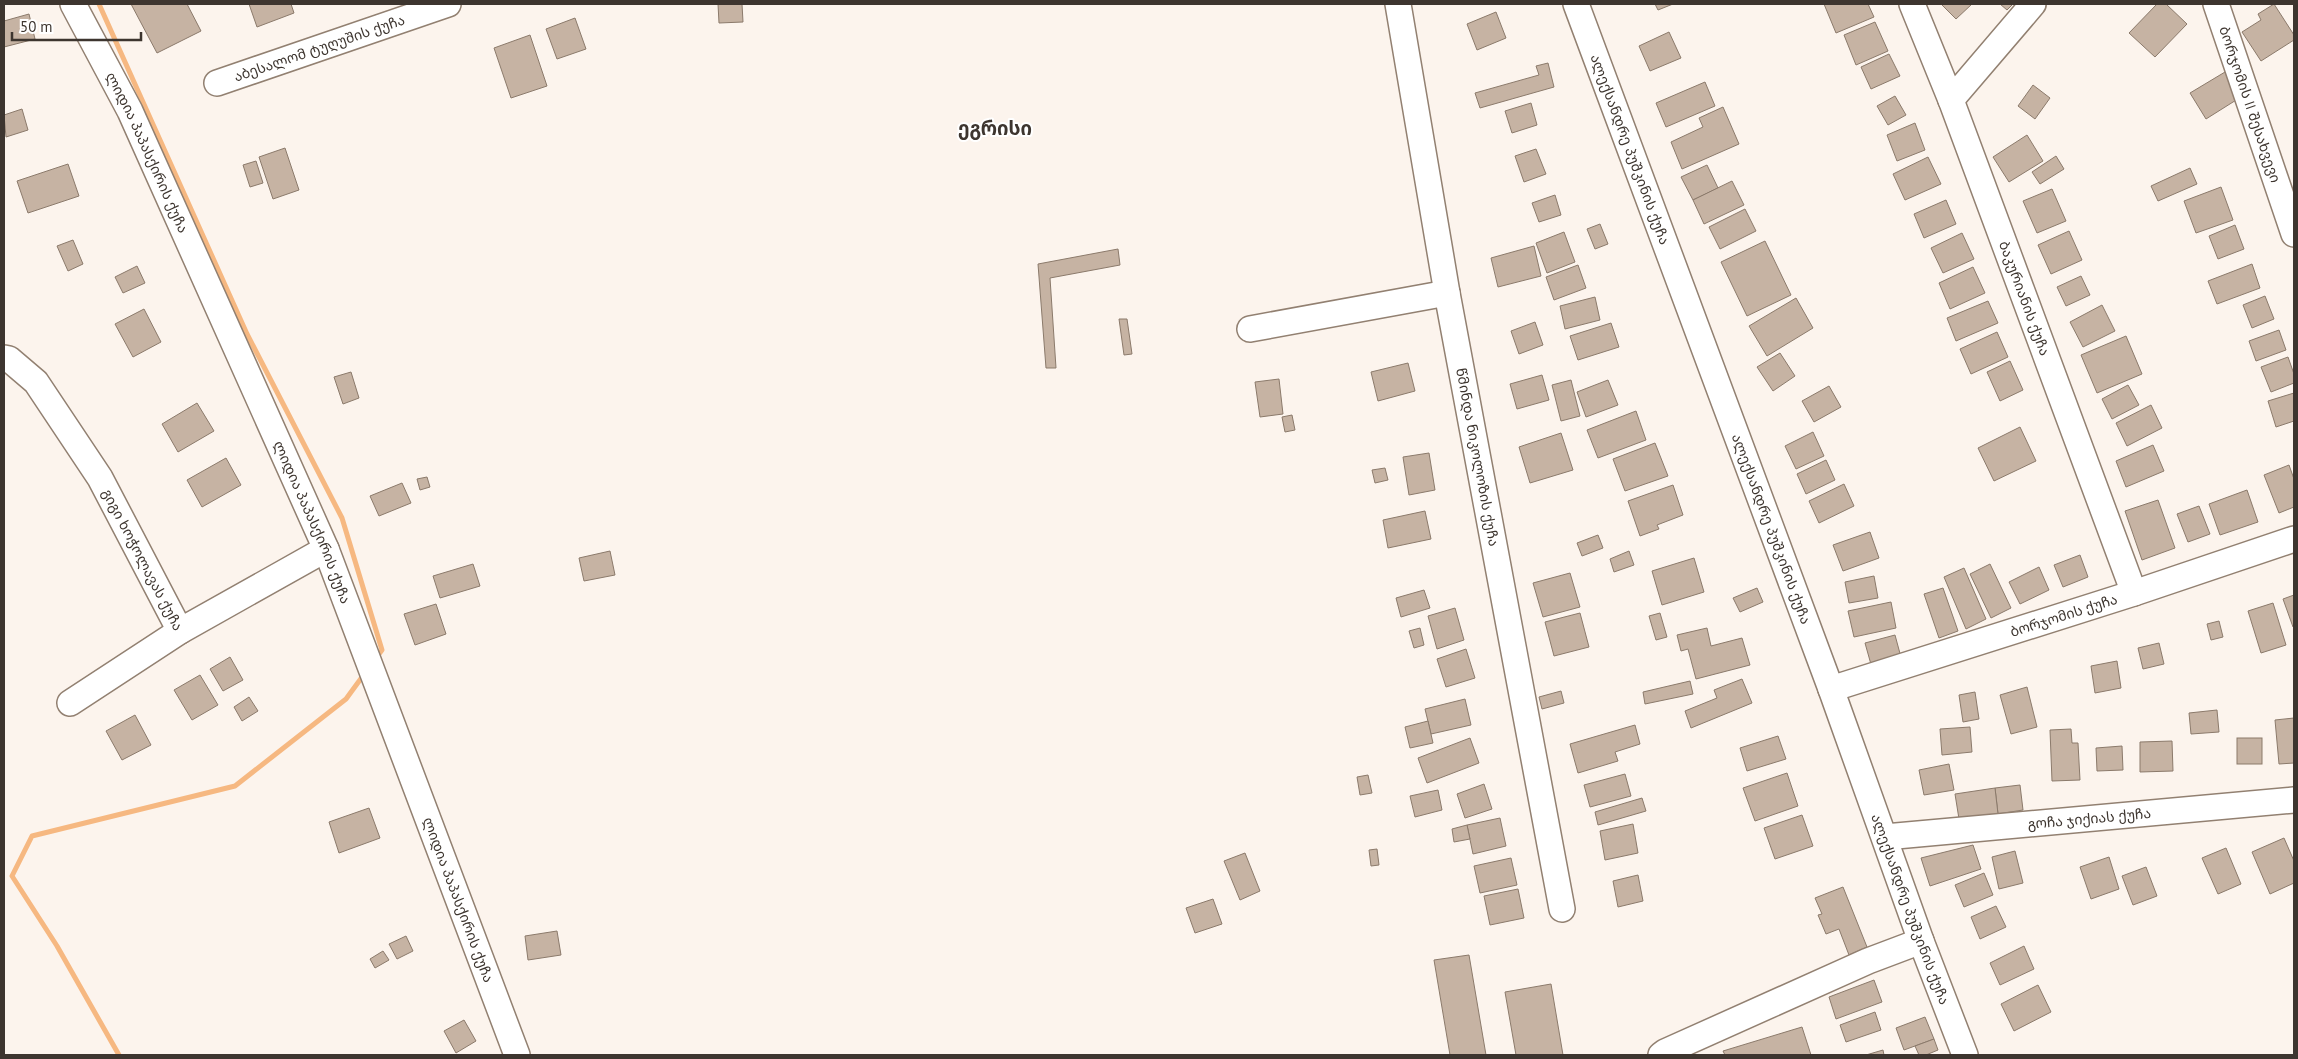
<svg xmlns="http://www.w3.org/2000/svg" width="2298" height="1059" font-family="'PT Sans','Noto Sans Georgian',sans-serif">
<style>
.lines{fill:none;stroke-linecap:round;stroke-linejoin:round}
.stream{stroke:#f6b881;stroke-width:5}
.building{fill:#c6b3a3;stroke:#8b7a6b}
.minor-casing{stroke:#928071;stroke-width:28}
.minor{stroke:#fff;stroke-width:25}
.labels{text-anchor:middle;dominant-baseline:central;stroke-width:4;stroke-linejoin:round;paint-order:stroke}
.street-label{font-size:14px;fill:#3d352f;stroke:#fff}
.district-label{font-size:19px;font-weight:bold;fill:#3d352f;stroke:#fff}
</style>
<rect width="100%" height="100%" fill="#fcf4ed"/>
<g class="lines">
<g class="stream">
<path d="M99,4L247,334L342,518L382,650L376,658"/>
<path d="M119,1055L57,946L12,876L32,836L235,786L346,699L365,673"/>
</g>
</g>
<g class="building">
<path d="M131,4H187L201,31L157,53Z"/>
<path d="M249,4H291L294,13L257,27Z"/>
<path d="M718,4H742L743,22L719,23Z"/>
<path d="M1655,4H1673L1658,10Z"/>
<path d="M1824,4H1868L1874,17L1836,33Z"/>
<path d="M1941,4H1972L1956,19Z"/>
<path d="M2000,4H2013L2007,10Z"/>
<path d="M2157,4H2166L2187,24L2155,57L2129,33Z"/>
<path d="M2274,4L2294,35V40L2261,61L2242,32L2261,20L2258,14Z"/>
<path d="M1496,12L1506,38L1477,50L1467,24Z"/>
<path d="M29,14L35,39L4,47V21Z"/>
<path d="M575,18L586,49L557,59L546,29Z"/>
<path d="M1875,22L1888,51L1856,65L1844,35Z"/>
<path d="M1669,32L1681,58L1650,71L1639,46Z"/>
<path d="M530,35L547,86L511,98L494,48Z"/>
<path d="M1889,54L1900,76L1871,89L1861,67Z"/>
<path d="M1548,63L1554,87L1480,108L1475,93L1539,75L1536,66Z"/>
<path d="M2225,72L2241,97L2206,119L2190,93Z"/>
<path d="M1705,82L1715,106L1666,127L1656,103Z"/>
<path d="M2033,85L2050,98L2035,119L2018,106Z"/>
<path d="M1895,96L1906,115L1888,125L1877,106Z"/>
<path d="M1531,103L1537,125L1512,133L1505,111Z"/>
<path d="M1723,107L1739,144L1682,169L1671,142L1703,127L1699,118Z"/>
<path d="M22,109L28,130L6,137L4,115Z"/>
<path d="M1915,123L1925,150L1897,161L1887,135Z"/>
<path d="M2027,135L2043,161L2009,182L1993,157Z"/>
<path d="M285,148L299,190L273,199L259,157Z"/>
<path d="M1536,149L1546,174L1524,182L1515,156Z"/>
<path d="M2056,156L2064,169L2040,184L2032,172Z"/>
<path d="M1928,157L1941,184L1905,200L1893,174Z"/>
<path d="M256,161L263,183L250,187L243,165Z"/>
<path d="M68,164L79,196L28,213L17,181Z"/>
<path d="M1707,165L1718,188L1693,200L1681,177Z"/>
<path d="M2190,168L2197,184L2158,201L2151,186Z"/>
<path d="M1732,181L1744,205L1704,224L1693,200Z"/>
<path d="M2221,187L2233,220L2196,233L2184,201Z"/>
<path d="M2052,189L2066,221L2037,233L2023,201Z"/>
<path d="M1555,195L1561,215L1539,222L1532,203Z"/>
<path d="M1946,200L1956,224L1924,238L1914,214Z"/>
<path d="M1745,209L1756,231L1720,249L1709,227Z"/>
<path d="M1600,224L1608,244L1595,249L1587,229Z"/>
<path d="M2235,225L2244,249L2218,259L2209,236Z"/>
<path d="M2069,231L2082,260L2051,274L2038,245Z"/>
<path d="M1564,232L1575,262L1547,273L1536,243Z"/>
<path d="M1962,233L1974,259L1943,273L1931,248Z"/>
<path d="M73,240L83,264L68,271L57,246Z"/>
<path d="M1765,241L1791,295L1747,316L1721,262Z"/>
<path d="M1534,246L1541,276L1498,287L1491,258Z"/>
<path d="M1118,249L1120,265L1050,278L1056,368H1046L1038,264Z"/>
<path d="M2252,264L2260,288L2217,304L2208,281Z"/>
<path d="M1578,265L1586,288L1554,300L1546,277Z"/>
<path d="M137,266L145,283L123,293L115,277Z"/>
<path d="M1973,267L1985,293L1950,309L1939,283Z"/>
<path d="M2081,276L2090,295L2066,306L2057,287Z"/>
<path d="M2265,296L2274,319L2252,328L2243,305Z"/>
<path d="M1595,297L1600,320L1565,329L1560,306Z"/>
<path d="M1796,298L1813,328L1767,356L1749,326Z"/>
<path d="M1988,301L1998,323L1956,341L1947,318Z"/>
<path d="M2102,305L2115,331L2083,347L2070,322Z"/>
<path d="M144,309L161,342L133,357L115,324Z"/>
<path d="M1119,319H1127L1132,354L1124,355Z"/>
<path d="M1535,322L1543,345L1519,354L1511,331Z"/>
<path d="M1611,323L1619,347L1578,360L1570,336Z"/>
<path d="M2279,330L2286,350L2256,361L2249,341Z"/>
<path d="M1997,332L2008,357L1971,374L1960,349Z"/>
<path d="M2126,336L2142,374L2097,393L2081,355Z"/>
<path d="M1780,353L1795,376L1773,391L1757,367Z"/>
<path d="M2288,357L2294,374V383L2271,392L2261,367Z"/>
<path d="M2010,361L2023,390L2000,401L1987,372Z"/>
<path d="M1408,363L1415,391L1378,401L1371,372Z"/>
<path d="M351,372L359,398L343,404L334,377Z"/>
<path d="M1542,375L1549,400L1517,409L1510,384Z"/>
<path d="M1279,379L1283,414L1260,417L1255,382Z"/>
<path d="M1571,380L1580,416L1561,421L1552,385Z"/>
<path d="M1608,380L1618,405L1586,417L1577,392Z"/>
<path d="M2128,385L2139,405L2112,419L2102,399Z"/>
<path d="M1829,386L1841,407L1814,422L1802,401Z"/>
<path d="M2294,393V421L2276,427L2268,401Z"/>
<path d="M197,403L214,431L178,452L162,424Z"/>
<path d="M2151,405L2162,428L2127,446L2116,423Z"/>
<path d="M1636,411L1646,440L1598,458L1587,430Z"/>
<path d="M1292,415L1295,430L1285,432L1282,417Z"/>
<path d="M2020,427L2036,461L1994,481L1978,448Z"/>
<path d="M1813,432L1824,456L1796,469L1785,446Z"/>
<path d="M1561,433L1573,470L1530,483L1519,447Z"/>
<path d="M1655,443L1668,476L1625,491L1613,459Z"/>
<path d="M2153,445L2164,471L2126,487L2116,461Z"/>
<path d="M1429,453L1435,490L1409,495L1403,457Z"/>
<path d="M226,458L241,485L202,507L187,480Z"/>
<path d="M1826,460L1835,480L1806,494L1797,474Z"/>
<path d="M2289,465L2294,479V507L2279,513L2264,475Z"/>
<path d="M1385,468L1388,480L1375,483L1372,470Z"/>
<path d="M427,477L430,487L420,490L417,479Z"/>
<path d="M402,483L411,503L379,516L370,496Z"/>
<path d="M1844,484L1854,506L1819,523L1809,501Z"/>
<path d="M1673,485L1683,515L1657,525L1659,529L1640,536L1628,501Z"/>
<path d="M2247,490L2258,522L2220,535L2209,504Z"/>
<path d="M2158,500L2175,548L2142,560L2125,511Z"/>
<path d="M2199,506L2210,534L2188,542L2177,514Z"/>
<path d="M1425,511L1431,539L1388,548L1383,520Z"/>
<path d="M1870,532L1879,558L1843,571L1833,545Z"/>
<path d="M1598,535L1603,548L1582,556L1577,543Z"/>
<path d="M610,551L615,575L584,581L579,558Z"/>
<path d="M1629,551L1634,565L1614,572L1610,559Z"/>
<path d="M2080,555L2088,577L2063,587L2054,565Z"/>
<path d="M1694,558L1704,592L1662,605L1652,571Z"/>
<path d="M473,564L480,586L440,598L433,576Z"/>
<path d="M1990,564L2011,608L1991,618L1970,574Z"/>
<path d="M2039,567L2049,590L2020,604L2009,582Z"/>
<path d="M1964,568L1986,619L1966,629L1944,577Z"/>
<path d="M1570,573L1580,607L1543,617L1533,583Z"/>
<path d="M1874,576L1878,598L1849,603L1845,582Z"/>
<path d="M1757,588L1763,602L1740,612L1733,598Z"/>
<path d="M1943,588L1958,631L1939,638L1924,594Z"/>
<path d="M1424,590L1430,608L1401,617L1396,598Z"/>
<path d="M2294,595V627H2293L2283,599Z"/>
<path d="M1891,602L1896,628L1854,637L1848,611Z"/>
<path d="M2273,603L2286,645L2261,653L2248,611Z"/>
<path d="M436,604L446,634L415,645L404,614Z"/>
<path d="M1455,608L1464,640L1437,649L1428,616Z"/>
<path d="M1580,613L1589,647L1554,656L1545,622Z"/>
<path d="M1660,613L1667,637L1656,640L1649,616Z"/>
<path d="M2219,621L2223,637L2211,640L2207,624Z"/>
<path d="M1420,628L1424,645L1414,648L1409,631Z"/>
<path d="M1707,628L1711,646L1742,638L1750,665L1696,679L1688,649L1681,651L1677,635Z"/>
<path d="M1895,635L1902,661L1872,668L1865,643Z"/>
<path d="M2159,643L2164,664L2143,669L2138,648Z"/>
<path d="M1466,649L1475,678L1446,687L1437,659Z"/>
<path d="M230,657L243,680L223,691L210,669Z"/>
<path d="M2117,661L2121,688L2095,693L2091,666Z"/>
<path d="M200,675L218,705L192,720L174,690Z"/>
<path d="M1742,679L1752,703L1691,728L1685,711L1717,698L1714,690Z"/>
<path d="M1690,681L1693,694L1645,704L1643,692Z"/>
<path d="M2027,687L2037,727L2011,734L2000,695Z"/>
<path d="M1561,691L1564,703L1542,709L1539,697Z"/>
<path d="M1975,692L1979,719L1963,722L1959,695Z"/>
<path d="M249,697L258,711L242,721L234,707Z"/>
<path d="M1465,699L1471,725L1431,734L1425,709Z"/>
<path d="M2217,710L2219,732L2191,734L2189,713Z"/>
<path d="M135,715L151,745L122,760L106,731Z"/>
<path d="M2294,718V763L2279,764L2275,720Z"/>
<path d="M1428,721L1433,743L1410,748L1405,727Z"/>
<path d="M1635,725L1640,744L1615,752L1618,761L1578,773L1570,744Z"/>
<path d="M1970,727L1972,752L1942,755L1940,729Z"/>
<path d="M2071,729L2072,743H2078L2080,780L2052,781L2050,730Z"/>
<path d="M1778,736L1786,759L1747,771L1740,748Z"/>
<path d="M1470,738L1479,763L1427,783L1418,758Z"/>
<rect x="2237" y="738" width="25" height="26"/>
<path d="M2172,741L2173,771L2140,772V742Z"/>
<path d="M2122,746L2123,770L2097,771L2096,748Z"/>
<path d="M1949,764L1954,790L1924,795L1919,770Z"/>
<path d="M1787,773L1798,806L1755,821L1743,788Z"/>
<path d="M1625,774L1631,796L1590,807L1584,785Z"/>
<path d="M1368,775L1372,793L1360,795L1357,777Z"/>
<path d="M1484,784L1492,809L1465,818L1457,794Z"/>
<path d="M2020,785L2023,810L1998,814L1995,788Z"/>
<path d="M1995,788L1998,814L1959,819L1955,794Z"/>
<path d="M1438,790L1442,810L1415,817L1410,796Z"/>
<path d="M1642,798L1646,811L1598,825L1595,812Z"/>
<path d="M369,808L380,838L339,853L329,822Z"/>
<path d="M1802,815L1813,846L1775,859L1764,828Z"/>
<path d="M1500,818L1506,846L1473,854L1467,825Z"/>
<path d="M1633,824L1638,853L1605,860L1600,831Z"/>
<path d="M1467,825L1470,839L1454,842L1452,829Z"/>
<path d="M2284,838L2294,861V883L2270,894L2252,852Z"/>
<path d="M1973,845L1981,869L1930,886L1921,858Z"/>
<path d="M2226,848L2241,884L2218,894L2202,858Z"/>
<path d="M1377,849L1379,865L1371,866L1369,850Z"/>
<path d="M2015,851L2023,883L1999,889L1992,857Z"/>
<path d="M1245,853L1260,891L1240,900L1224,861Z"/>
<path d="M2109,857L2119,889L2091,899L2080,867Z"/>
<path d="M1511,858L1517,885L1480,893L1474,866Z"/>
<path d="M2146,867L2157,896L2133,905L2122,876Z"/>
<path d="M1984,873L1993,895L1964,907L1955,885Z"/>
<path d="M1638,875L1643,901L1618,907L1613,881Z"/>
<path d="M1843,887L1867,947L1849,955L1839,929L1826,934L1818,915L1822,914L1815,898Z"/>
<path d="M1518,889L1524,918L1490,925L1484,896Z"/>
<path d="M1213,899L1222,924L1195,933L1186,908Z"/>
<path d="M1996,906L2006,927L1980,939L1971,917Z"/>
<path d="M557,931L561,955L528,960L525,936Z"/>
<path d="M406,936L413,951L397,959L389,944Z"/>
<path d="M2024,946L2034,969L2000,985L1990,963Z"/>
<path d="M383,951L389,960L375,968L370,959Z"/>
<path d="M1469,955L1486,1055H1450L1434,960Z"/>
<path d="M1874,980L1882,1002L1836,1019L1829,997Z"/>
<path d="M1551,984L1563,1055H1516L1505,992Z"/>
<path d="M2038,985L2051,1012L2014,1031L2001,1004Z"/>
<path d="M1875,1012L1881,1030L1846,1042L1840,1025Z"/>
<path d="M1925,1017L1934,1039L1904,1050L1896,1028Z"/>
<path d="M464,1020L476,1041L456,1053L444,1031Z"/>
<path d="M1802,1027L1811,1055H1725L1723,1051Z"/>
<path d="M1934,1039L1938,1050L1926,1055H1919L1915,1046Z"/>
<path d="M1883,1050L1884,1055H1866Z"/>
</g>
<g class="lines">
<defs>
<g id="minor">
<path id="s1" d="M73,4L130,111L326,549L517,1055"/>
<path id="s2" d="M1398,4L1447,293L1562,909"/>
<path id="s3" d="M1576,4L1831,689L1921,941L1965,1055"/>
<path id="s4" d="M1912,4L1951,100L2134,593"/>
<path id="s5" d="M2216,4L2294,234"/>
<path id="s6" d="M217,83L448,4"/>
<path d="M1951,100L2033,4"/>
<path d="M1250,329L1447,293"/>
<path id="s7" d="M4,358L9,359L36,382L100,478L180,631"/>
<path id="s8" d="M1831,689L2134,593L2294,539"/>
<path d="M70,703L180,631L326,549"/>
<path id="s9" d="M1885,837L2294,800"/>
<path d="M1661,1055L1665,1052L1868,961L1921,941"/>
</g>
</defs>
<use href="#minor" class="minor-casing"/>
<use href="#minor" class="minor"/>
</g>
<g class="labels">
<g class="street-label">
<text stroke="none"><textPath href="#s6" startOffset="108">აბესალომ ტუღუშის ქუჩა</textPath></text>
<text stroke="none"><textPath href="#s5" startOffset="106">ბორჯომის II შესახვევი</textPath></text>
<text stroke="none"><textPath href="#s3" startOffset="155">ალექსანდრე პუშკინის ქუჩა</textPath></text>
<text stroke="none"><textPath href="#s1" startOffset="166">ლიდია პაპასქირის ქუჩა</textPath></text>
<text stroke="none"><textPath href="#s4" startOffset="315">ბაკურიანის ქუჩა</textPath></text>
<text stroke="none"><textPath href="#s2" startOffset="460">წმინდა ნიკოლოზის ქუჩა</textPath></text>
<text stroke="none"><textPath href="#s1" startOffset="571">ლიდია პაპასქირის ქუჩა</textPath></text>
<text stroke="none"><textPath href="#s3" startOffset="560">ალექსანდრე პუშკინის ქუჩა</textPath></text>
<text stroke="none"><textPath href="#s7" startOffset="248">გიგი ხოჭოლავას ქუჩა</textPath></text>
<text stroke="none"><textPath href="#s8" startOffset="244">ბორჯომის ქუჩა</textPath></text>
<text stroke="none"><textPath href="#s9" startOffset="205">გოჩა ჯიქიას ქუჩა</textPath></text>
<text stroke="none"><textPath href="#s1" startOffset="976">ლიდია პაპასქირის ქუჩა</textPath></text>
<text stroke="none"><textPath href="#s3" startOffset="965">ალექსანდრე პუშკინის ქუჩა</textPath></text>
</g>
<g class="district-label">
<text x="995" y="128">ეგრისი</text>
</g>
</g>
<rect width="2298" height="1059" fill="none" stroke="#3d352f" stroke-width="10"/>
<path d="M12 32v8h129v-8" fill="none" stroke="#3d352f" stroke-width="2.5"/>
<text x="20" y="32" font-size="15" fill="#3d352f" stroke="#ffffff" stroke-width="4" paint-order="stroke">50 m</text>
</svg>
